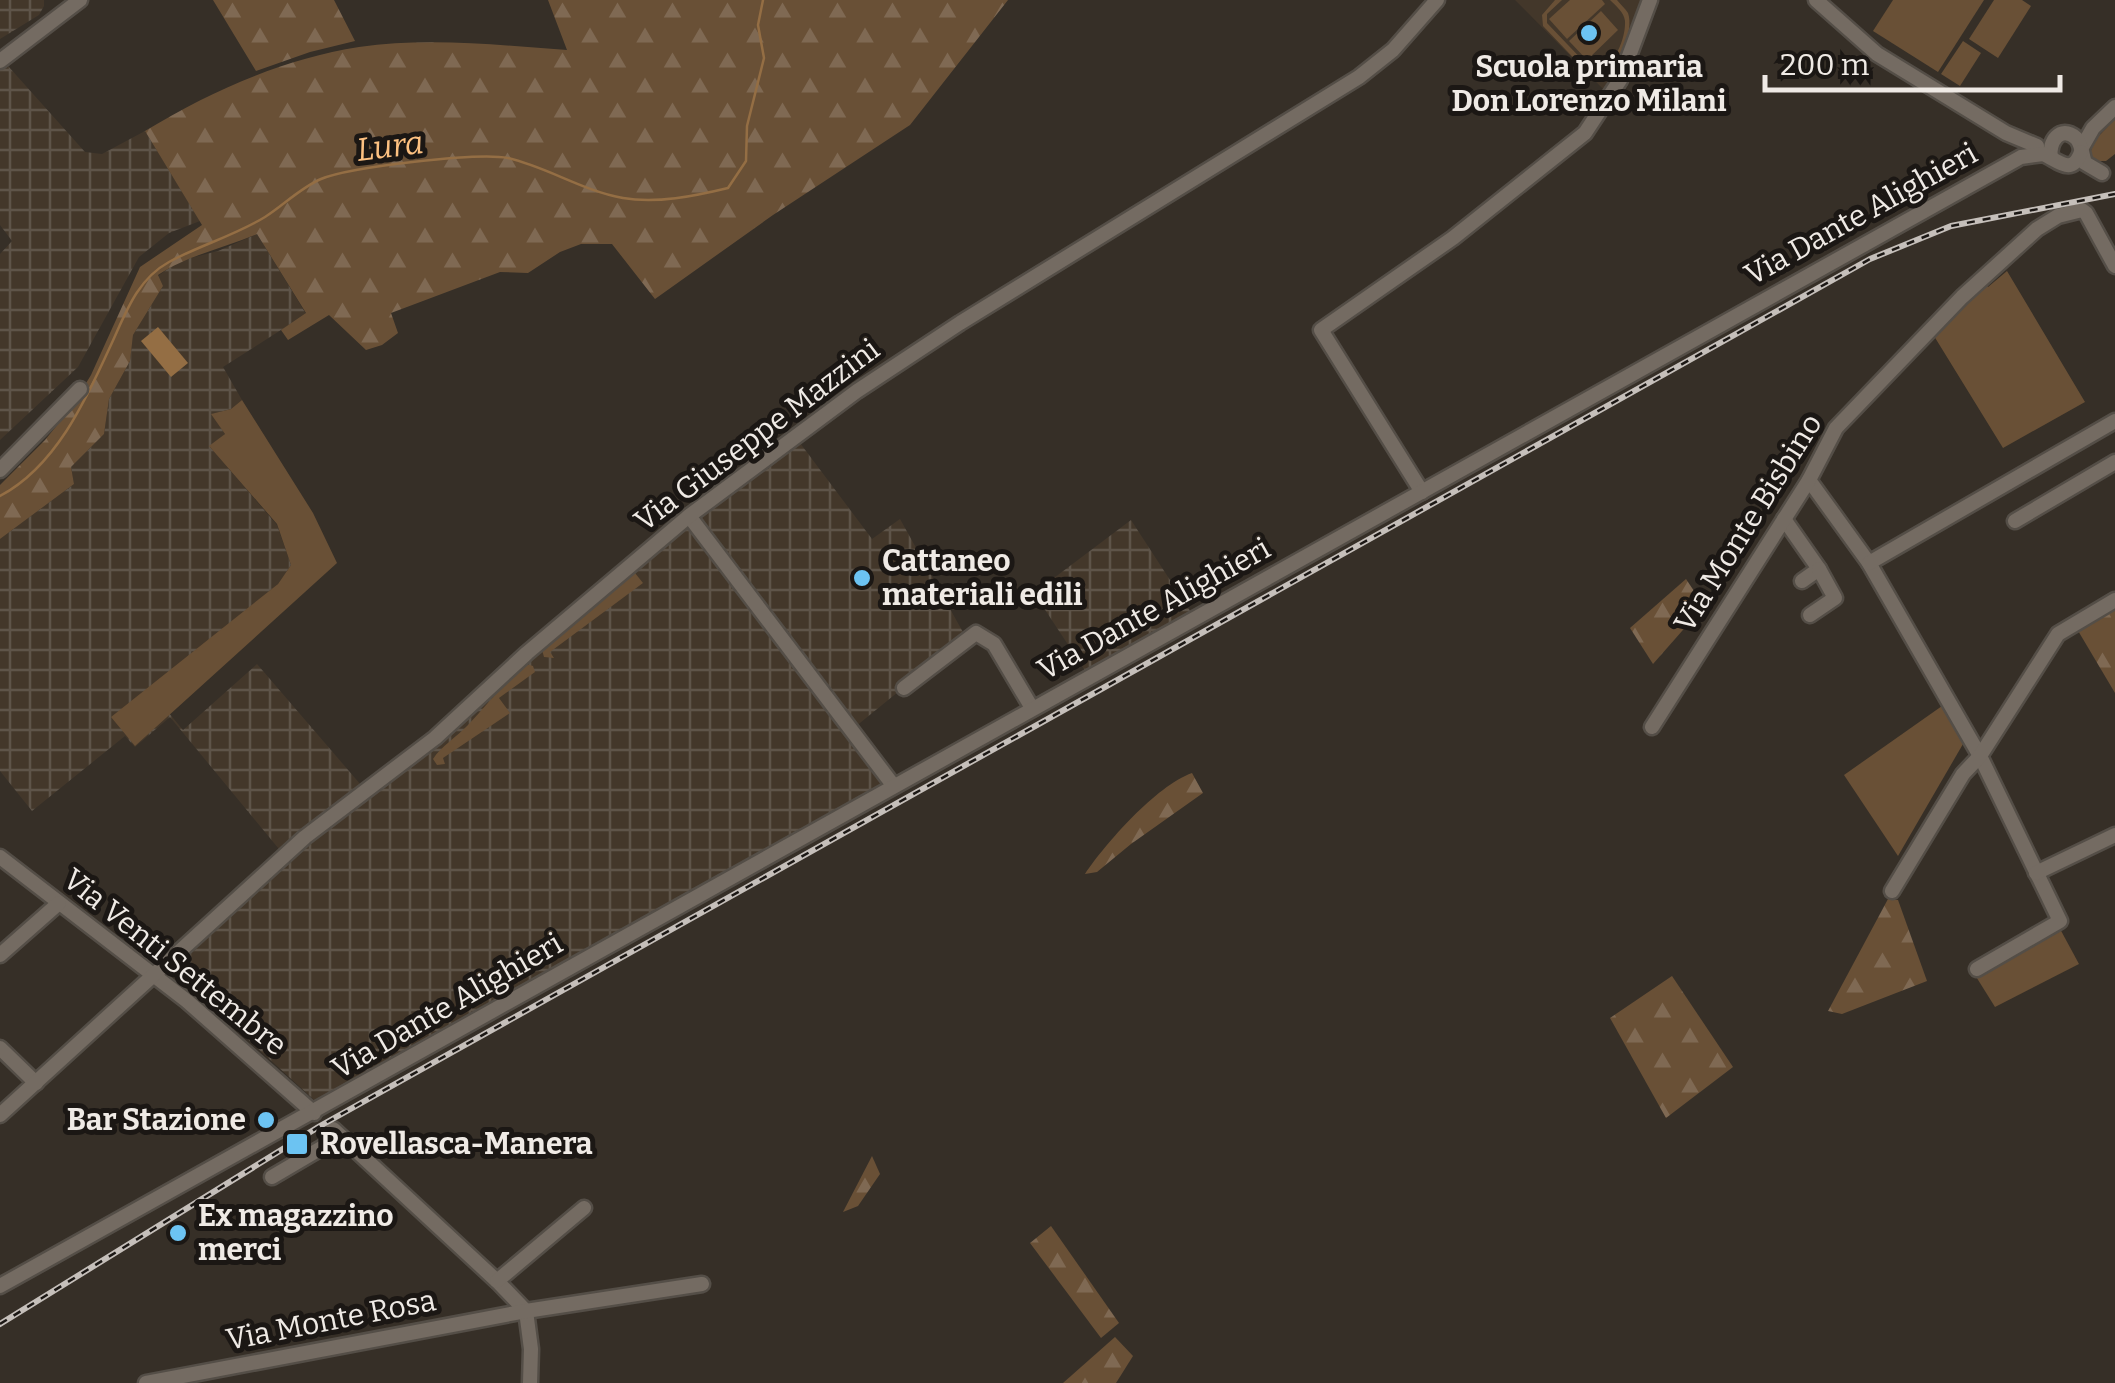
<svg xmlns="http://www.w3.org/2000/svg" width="2115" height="1383" font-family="Bitter,serif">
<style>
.built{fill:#43372a}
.industrial{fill:url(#industrial-grid)}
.green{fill:#695036}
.forest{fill:url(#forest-firs)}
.water{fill:#946e44}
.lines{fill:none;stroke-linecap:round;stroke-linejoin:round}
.stream{stroke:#946e44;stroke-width:2.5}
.minor-casing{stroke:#544e47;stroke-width:19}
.minor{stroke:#746b62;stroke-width:14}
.rail-casing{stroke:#c5bfba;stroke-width:6}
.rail{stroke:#1b1714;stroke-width:2.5;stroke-dasharray:8;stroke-linecap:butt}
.poi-dot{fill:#6cc3f2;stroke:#1b1714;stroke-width:4}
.labels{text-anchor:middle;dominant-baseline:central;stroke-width:10;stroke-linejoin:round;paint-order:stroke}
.poi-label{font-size:30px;font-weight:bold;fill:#efeae5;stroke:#1b1714;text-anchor:start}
.street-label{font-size:30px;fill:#efeae5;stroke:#1b1714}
.water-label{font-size:32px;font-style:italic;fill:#fdc181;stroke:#1b1714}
</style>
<defs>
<pattern id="industrial-grid" width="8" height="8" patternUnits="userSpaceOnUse" patternTransform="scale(2.5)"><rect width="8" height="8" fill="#43372a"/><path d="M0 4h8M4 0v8" fill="none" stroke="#5e5449"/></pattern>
<pattern id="forest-firs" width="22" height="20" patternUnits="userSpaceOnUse" patternTransform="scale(2.5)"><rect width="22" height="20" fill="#695036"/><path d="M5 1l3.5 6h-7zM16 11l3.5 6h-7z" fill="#7f6953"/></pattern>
</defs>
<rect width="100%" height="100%" fill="#362f27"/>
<path class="built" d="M1515,0H1643L1605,91Z"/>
<g class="industrial">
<path d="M0,0H44V6L39,15L0,39Z"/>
<path d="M0,57L85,152L102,154L145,131L200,221L169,233L139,257L78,367L0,440V254L12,241L0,225Z"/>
<path d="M257,234L306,314L223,367L242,400L231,409L212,414L225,434L210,447L277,525L291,565L278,584L149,689L183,730L257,664L367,792L634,574L697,512L797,439L872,539L900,519L969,643L903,697L898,692L855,727L894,783L323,1108L173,971L288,860L170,717L135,747L125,736L32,811L0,771V539L74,484L71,467L104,434L109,399L130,361L133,335L163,286L158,276L179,261L218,251Z"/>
<path d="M1131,520L1194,617L1088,675L1034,593Z"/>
</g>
<g class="green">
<path d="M1555,0H1562L1547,14V23L1590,68C1612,74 1626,40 1625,21C1624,12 1616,6 1610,0H1617C1620,4 1625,8 1628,13C1635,32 1616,82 1587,72L1543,26L1542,15Z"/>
<path d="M1570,0H1602L1605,4L1567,39L1549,19Z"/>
<path d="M1893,0H1984L1938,72L1873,31Z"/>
<path d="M1994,0H2022L2031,6L1998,58L1969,39Z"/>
<path d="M1601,11L1618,30L1587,60L1569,41Z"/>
<path d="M1963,41L1981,53L1960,86L1941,74Z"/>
<path d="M2115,119V154L2106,161H2094L2090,155L2093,142Z"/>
<path d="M2007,271L2085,402L2003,448L1934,336L1984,282L1988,287Z"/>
<path d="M242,400L313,513L337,563L135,746L111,717L278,584L291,565L277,524L209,446L225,434L211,414L231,409Z"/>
<path d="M635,573L643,583L550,652L554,658L544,657L542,650Z"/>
<path d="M526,664L533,666L535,672L499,698L510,713L443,758L445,764L437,765L433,759C441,746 457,737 468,725C488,704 504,682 526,664Z"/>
<path d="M1942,706L1963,744L1898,856L1844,775Z"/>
<path d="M2059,927L2079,964L1995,1007L1975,975Z"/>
</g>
<g class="forest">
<path d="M213,0H334L355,41L310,52L256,71Z"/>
<path d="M548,0H1008L910,125L773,215L655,299L612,244H581L560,252L528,273L500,272L391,313L398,333L382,345L366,350L329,315L288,340L281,330L306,313L257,234C224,248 188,255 158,275L163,286L133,335L130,361L109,399L104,434L71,467L74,484L0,539V485L45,440L71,408L91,375L140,267L202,225L145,131C211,91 283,59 359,47C428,37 498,45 567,50Z"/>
<path d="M1686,579L1704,606L1653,664L1630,628Z"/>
<path d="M2115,607V693L2077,629Z"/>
<path d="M1192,773L1203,793L1131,844L1097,872L1085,874C1106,843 1156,786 1192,773Z"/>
<path d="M1888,899L1898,900L1927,981L1842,1014L1828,1011Z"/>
<path d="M1672,976L1733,1067L1666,1118L1610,1018Z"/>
<path d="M872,1156L880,1174L858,1206L843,1212Z"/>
<path d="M1051,1226L1119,1323L1101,1338L1030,1243Z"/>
<path d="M1115,1337L1133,1356L1116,1383H1063Z"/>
</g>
<path class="water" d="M158,327L188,363L171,377L141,341Z"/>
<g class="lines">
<path class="stream" d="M0,496C55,467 85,402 110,347C125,315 136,280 169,262C200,245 234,236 265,217C284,205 300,188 321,179C350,167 479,152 508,158C547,167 583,191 623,198C656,204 695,196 728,188L746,161L747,126L764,58L758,25L763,0"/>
<defs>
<g id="minor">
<path d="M1816,0L1877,54L2006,133L2037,146"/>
<path d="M0,61L80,0"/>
<path d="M2081,149L2093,128L2115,107"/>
<path d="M2051,157C2048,143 2060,124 2076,138C2082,144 2082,155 2085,163L2102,173"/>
<path d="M0,470L80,389"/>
<path d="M1809,480L1869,563L1980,756L2060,921L1977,969"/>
<path d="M1422,492L1321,330L1453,238L1585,133L1620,80L1650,0"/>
<path d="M689,516L893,785"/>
<path d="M1784,519L1819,569L1802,581"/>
<path d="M2015,521L2115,462"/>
<path d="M1869,563L2115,421"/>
<path d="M1810,615L1835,598L1819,569"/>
<path d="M904,688L976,633L994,644L1032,708"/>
<path d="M1652,727L1809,480L1836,428L1962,297L2037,229L2058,216L2082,210L2086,213L2115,266"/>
<path d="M0,857L187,1001L314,1113"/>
<path d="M2036,873L2115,835"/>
<path d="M1892,891L1963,774L1980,756L2058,634L2115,600"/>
<path d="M0,955L59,903"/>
<path d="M0,1048L36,1083"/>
<path d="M0,1115L305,837L435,738L527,653L689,516L857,391L960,323L1359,77L1393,50L1437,0"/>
<path d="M333,1129L497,1281L526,1311L531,1349L530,1383"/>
<path d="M272,1177L340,1137"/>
<path d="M497,1281L584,1208"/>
<path d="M0,1286L2021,157L2043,154C2058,160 2072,177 2081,152"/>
<path d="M146,1383L526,1311L702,1284"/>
</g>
</defs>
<use href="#minor" class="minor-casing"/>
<use href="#minor" class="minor"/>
<defs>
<path id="rail" d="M0,1324L320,1126L1870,259L1951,226L2115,194"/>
</defs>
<use href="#rail" class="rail-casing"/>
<use href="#rail" class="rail"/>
</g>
<g class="poi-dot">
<circle cx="1589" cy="33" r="10"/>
<circle cx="862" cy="578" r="10"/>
<circle cx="266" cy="1120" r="10"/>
<rect x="285" y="1132" width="24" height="24" rx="5"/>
<circle cx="178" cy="1233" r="10"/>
</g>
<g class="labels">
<g class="poi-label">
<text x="1589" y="67" text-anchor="middle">Scuola primaria<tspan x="1589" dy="34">Don Lorenzo Milani</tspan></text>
<text x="882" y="561">Cattaneo<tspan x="882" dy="34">materiali edili</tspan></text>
<text x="246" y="1120" text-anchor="end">Bar Stazione</text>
<text x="320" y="1144">Rovellasca-Manera</text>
<text x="198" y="1216">Ex magazzino<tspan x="198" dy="34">merci</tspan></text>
</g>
<g class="street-label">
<text transform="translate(1861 214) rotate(-29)">Via Dante Alighieri</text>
<text transform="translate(757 435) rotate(-37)">Via Giuseppe Mazzini</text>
<text transform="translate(1748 523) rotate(-58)">Via Monte Bisbino</text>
<text transform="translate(1154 609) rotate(-29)">Via Dante Alighieri</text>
<text transform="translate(175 962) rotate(39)">Via Venti Settembre</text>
<text transform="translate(447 1006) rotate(-30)">Via Dante Alighieri</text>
<text transform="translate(331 1320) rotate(-11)">Via Monte Rosa</text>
</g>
<g class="water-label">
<text transform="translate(390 146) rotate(-7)">Lura</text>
</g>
</g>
<path d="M1765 75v15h295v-15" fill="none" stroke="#efeae5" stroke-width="5"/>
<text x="1780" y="75" font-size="30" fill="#efeae5" stroke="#1b1714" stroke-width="8" paint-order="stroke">200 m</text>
</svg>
